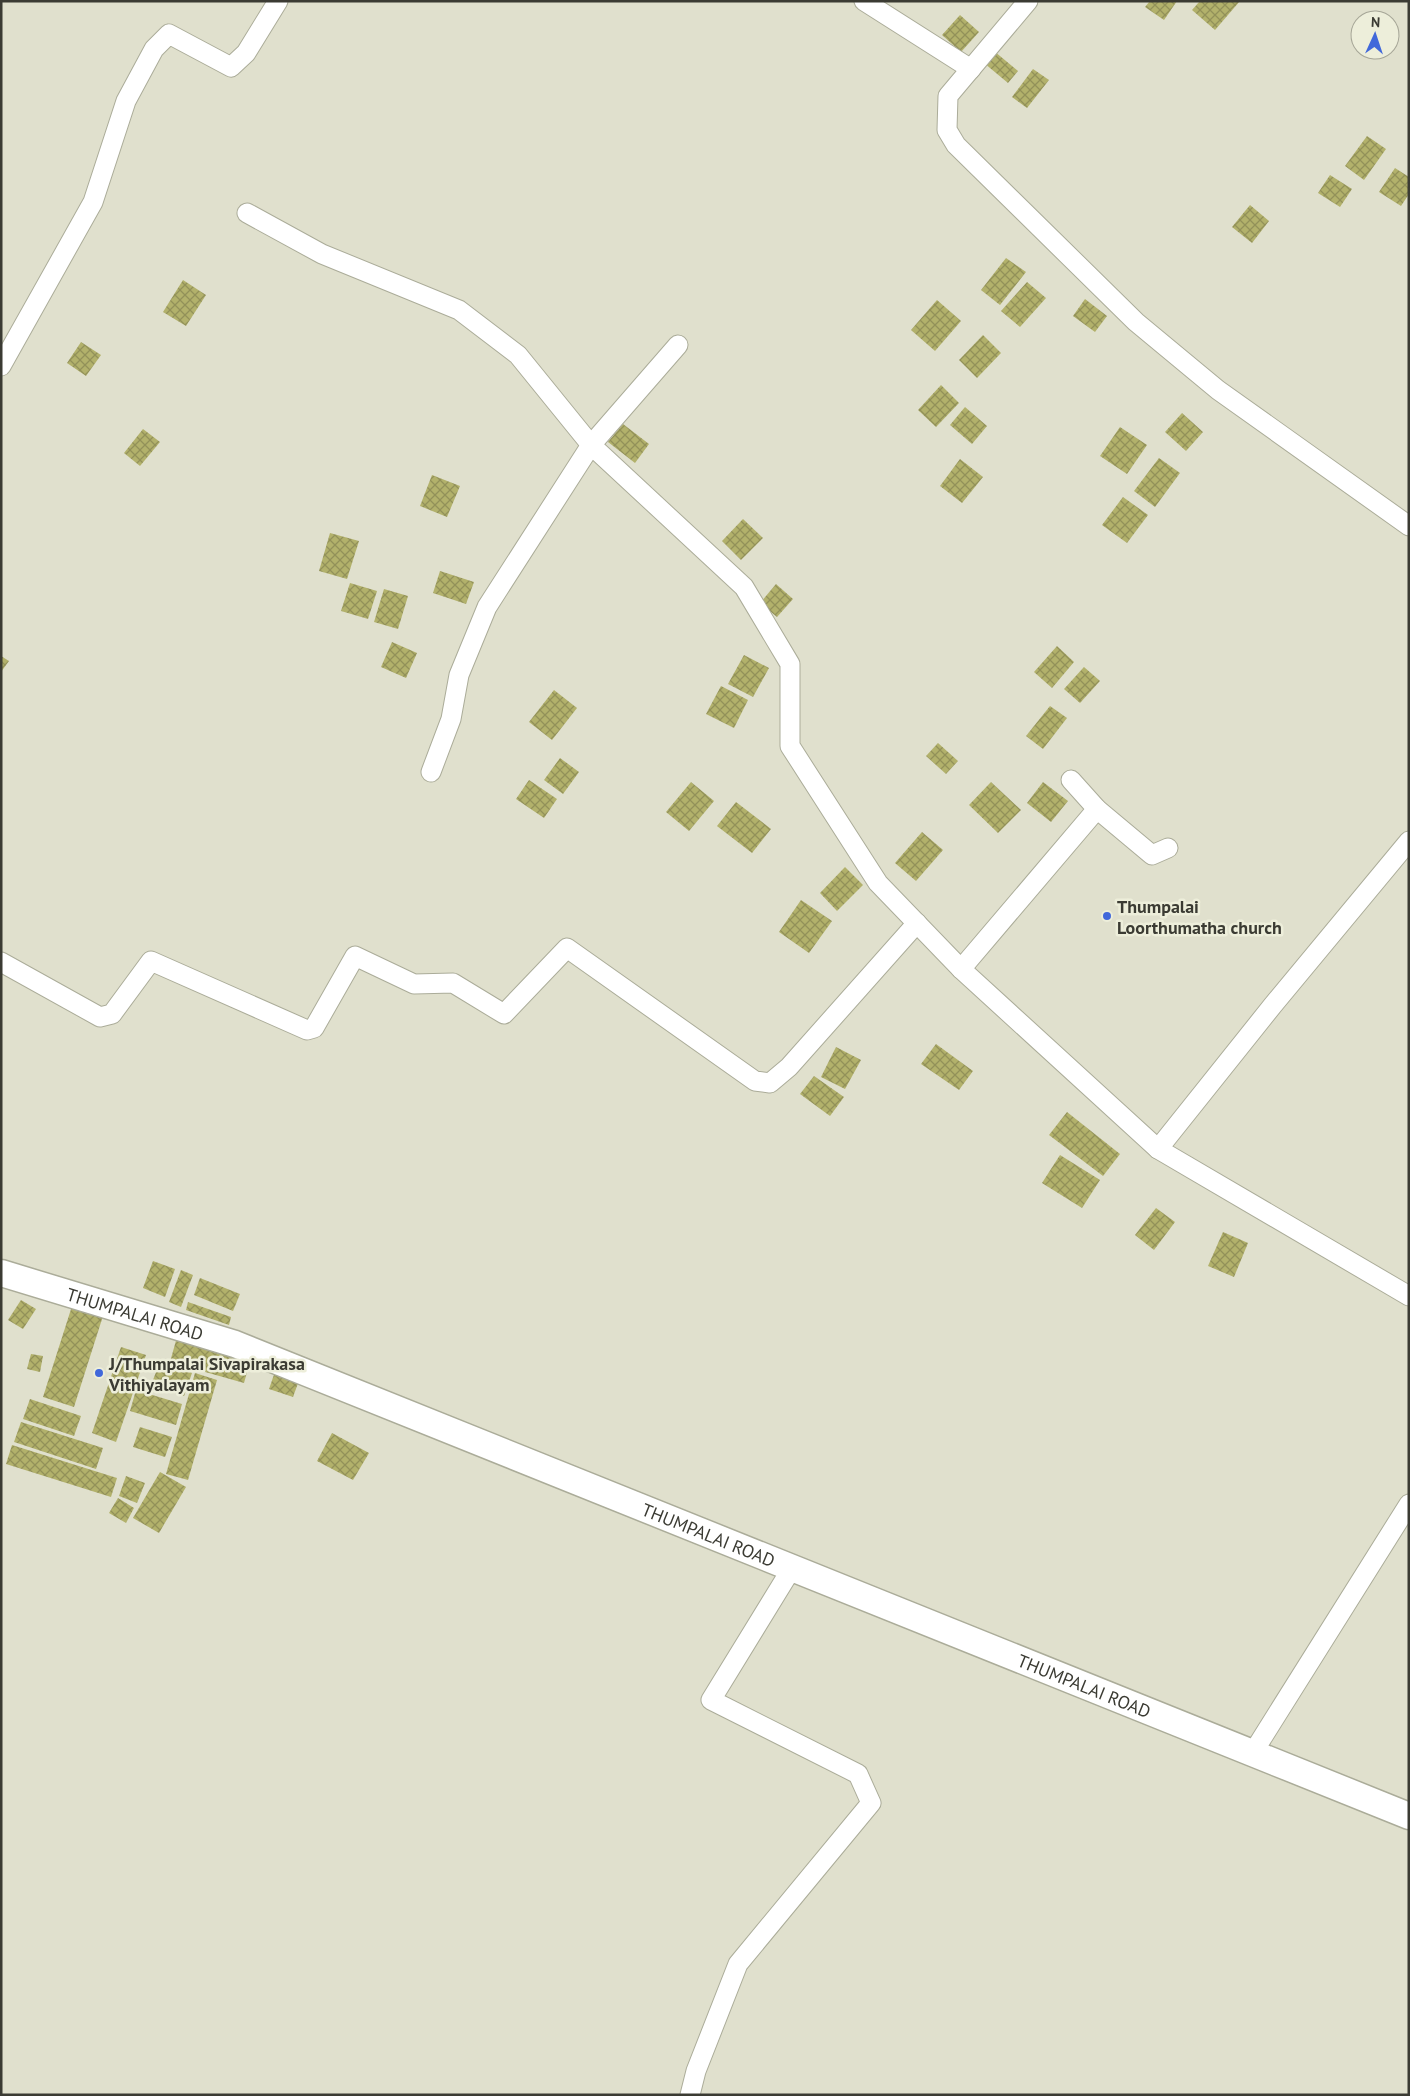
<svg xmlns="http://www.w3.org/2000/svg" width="1410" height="2096" font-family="'PT Sans',sans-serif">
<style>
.building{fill:url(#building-cross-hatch)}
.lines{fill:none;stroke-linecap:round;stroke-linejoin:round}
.street-casing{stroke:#abac99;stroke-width:21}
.secondary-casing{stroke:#abac99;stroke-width:29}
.street{stroke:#fff;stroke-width:19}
.secondary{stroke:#fff;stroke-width:26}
.poi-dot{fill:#4168da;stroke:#edeeda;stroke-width:2}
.labels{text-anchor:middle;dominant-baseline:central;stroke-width:5;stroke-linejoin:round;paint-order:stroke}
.poi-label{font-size:18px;font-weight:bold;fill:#3b3b33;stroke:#edeeda;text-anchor:start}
.street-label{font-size:18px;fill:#3b3b33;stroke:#edeeda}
</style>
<defs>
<pattern id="building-cross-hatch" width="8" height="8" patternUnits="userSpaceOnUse" patternTransform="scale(1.25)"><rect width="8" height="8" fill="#b2b16b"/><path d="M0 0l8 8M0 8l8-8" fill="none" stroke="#929159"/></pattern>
</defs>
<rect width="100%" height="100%" fill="#e0e0cd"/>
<g class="building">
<path d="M1150,1H1177L1164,20L1145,7Z"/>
<path d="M1200,1H1240L1215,30L1192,10Z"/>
<path d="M960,15L979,32L961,52L942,35Z"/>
<path d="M994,51L1018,71L1008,83L984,63Z"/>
<path d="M1033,69L1049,80L1027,108L1012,97Z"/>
<path d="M1367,136L1386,149L1364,180L1345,166Z"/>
<path d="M1395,168L1409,177V194L1401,206L1379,192Z"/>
<path d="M1330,175L1352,189L1340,207L1318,193Z"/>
<path d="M1250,205L1269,221L1252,243L1232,227Z"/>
<path d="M1006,258L1026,272L1000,305L981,290Z"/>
<path d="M183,280L206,295L186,326L163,312Z"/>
<path d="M1027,282L1046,298L1020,327L1001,311Z"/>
<path d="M1085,299L1107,316L1095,332L1073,316Z"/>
<path d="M937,300L961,321L935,351L911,330Z"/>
<path d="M983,335L1001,353L977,378L959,360Z"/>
<path d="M81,342L101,355L86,376L67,363Z"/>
<path d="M941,385L959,403L936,427L918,410Z"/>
<path d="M965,407L987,426L972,444L950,425Z"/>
<path d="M1182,413L1203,432L1186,451L1165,432Z"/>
<path d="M623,424L649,444L635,463L608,442Z"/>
<path d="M1120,427L1147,445L1127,474L1100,456Z"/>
<path d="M143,429L160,442L140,466L124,453Z"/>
<path d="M1159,458L1180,473L1155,507L1134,491Z"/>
<path d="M960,459L983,477L962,503L940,486Z"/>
<path d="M432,475L460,486L447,517L420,506Z"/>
<path d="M1123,497L1148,515L1127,543L1102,525Z"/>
<path d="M743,519L763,538L741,560L722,541Z"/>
<path d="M330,533L359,541L347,579L319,571Z"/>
<path d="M440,571L474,582L466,604L433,593Z"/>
<path d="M350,583L377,591L368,619L341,611Z"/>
<path d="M776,584L793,599L777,617L760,603Z"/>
<path d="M384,589L408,596L398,629L374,622Z"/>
<path d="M392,642L417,653L406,678L381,667Z"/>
<path d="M1057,646L1074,662L1052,688L1034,672Z"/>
<path d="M744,655L769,668L753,697L728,684Z"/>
<path d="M1,656L9,661L1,672Z"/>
<path d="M1084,667L1100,681L1080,703L1064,689Z"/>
<path d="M721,686L748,700L734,728L706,714Z"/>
<path d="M554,690L577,708L552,740L529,722Z"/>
<path d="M1050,706L1067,718L1043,749L1026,736Z"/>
<path d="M938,743L958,761L946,774L926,756Z"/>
<path d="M560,758L579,772L563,794L544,780Z"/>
<path d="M529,780L557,799L544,818L516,799Z"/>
<path d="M691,782L714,801L689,831L666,812Z"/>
<path d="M991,782L1021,810L998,833L969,805Z"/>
<path d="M1043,782L1068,801L1051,822L1027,803Z"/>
<path d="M736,802L771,829L752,853L717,826Z"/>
<path d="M922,832L943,850L916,881L895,863Z"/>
<path d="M845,867L863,885L837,911L820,893Z"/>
<path d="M801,900L832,921L809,953L779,932Z"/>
<path d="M936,1044L973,1071L959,1090L921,1064Z"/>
<path d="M836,1047L861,1060L845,1089L821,1077Z"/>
<path d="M814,1076L844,1097L830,1116L800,1094Z"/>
<path d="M1067,1112L1120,1154L1103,1176L1049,1135Z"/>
<path d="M1060,1155L1100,1180L1082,1208L1042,1183Z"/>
<path d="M1156,1208L1175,1222L1154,1250L1135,1235Z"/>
<path d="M1223,1232L1248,1243L1234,1277L1208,1266Z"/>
<path d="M153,1261L175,1269L165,1297L143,1288Z"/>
<path d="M181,1270L193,1275L181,1307L169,1302Z"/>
<path d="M200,1278L240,1294L233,1311L194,1295Z"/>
<path d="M21,1300L36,1309L23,1329L8,1320Z"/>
<path d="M188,1302L231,1317L229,1325L186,1310Z"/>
<path d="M72,1306L103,1316L74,1407L43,1397Z"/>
<path d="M177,1337L251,1358L244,1383L170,1362Z"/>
<path d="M121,1347L146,1355L116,1442L92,1433Z"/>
<path d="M31,1354L43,1356L40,1372L27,1369Z"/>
<path d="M160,1362L192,1373L184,1396L151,1385Z"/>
<path d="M277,1366L301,1375L293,1397L269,1389Z"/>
<path d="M195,1373L217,1380L188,1480L166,1474Z"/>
<path d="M136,1390L182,1404L176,1425L130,1411Z"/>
<path d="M30,1399L81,1416L74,1436L23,1419Z"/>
<path d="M21,1422L103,1448L96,1469L14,1442Z"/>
<path d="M140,1427L172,1437L165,1457L133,1447Z"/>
<path d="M332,1433L369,1453L353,1480L317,1461Z"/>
<path d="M12,1445L117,1478L111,1497L6,1464Z"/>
<path d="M160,1472L186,1487L159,1533L133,1518Z"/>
<path d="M126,1476L145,1483L137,1503L119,1496Z"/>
<path d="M118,1498L134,1508L126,1523L109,1513Z"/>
</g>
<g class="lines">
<defs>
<g id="street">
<path d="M864,1L971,69"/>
<path d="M1028,1L948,96L947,130L956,145L1136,322L1218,390L1409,526"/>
<path d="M247,213L322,254L459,310L518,355L591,445L744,587L790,664V746L878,883L961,969L1158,1149L1409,1296"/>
<path d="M1,366L93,202L126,101L154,49L169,34L231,67L246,53L278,1"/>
<path d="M431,772L451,719L459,675L487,607L591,445L678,345"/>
<path d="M1071,780L1097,809L1152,855L1168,848"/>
<path d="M1,962L100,1017L112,1014L151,961L307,1030L314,1028L355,956L414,984L453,983L504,1014L567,948L755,1081L770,1083L789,1067L917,923"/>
<path d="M961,969L1097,809"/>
<path d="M1158,1149L1273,1005L1409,841"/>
<path d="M1252,1754L1409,1504"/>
<path d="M690,2095L696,2071L738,1964L871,1803L858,1774L711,1700L792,1568"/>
</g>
<g id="secondary">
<path id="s1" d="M1,1273L235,1344L1409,1816"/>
</g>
</defs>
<use href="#street" class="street-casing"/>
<use href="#secondary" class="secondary-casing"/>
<use href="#street" class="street"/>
<use href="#secondary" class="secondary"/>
</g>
<g class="poi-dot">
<circle cx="1107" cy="916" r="5"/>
<circle cx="99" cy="1373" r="5"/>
</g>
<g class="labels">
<g class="poi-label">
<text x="1117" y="906">Thumpalai<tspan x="1117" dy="21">Loorthumatha church</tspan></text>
<text x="109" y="1363">J/Thumpalai Sivapirakasa<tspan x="109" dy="21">Vithiyalayam</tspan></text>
</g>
<g class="street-label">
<text stroke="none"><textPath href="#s1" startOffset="140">THUMPALAI ROAD</textPath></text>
<text stroke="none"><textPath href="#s1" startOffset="755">THUMPALAI ROAD</textPath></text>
<text stroke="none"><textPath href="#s1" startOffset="1160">THUMPALAI ROAD</textPath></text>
</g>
</g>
<rect width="1410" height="2096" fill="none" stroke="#3b3b33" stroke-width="5"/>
<g transform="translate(1375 35) rotate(3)"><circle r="24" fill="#edeeda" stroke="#a6a697"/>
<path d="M0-4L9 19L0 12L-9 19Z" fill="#4168da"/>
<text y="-8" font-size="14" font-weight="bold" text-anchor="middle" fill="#3b3b33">N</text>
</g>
</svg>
